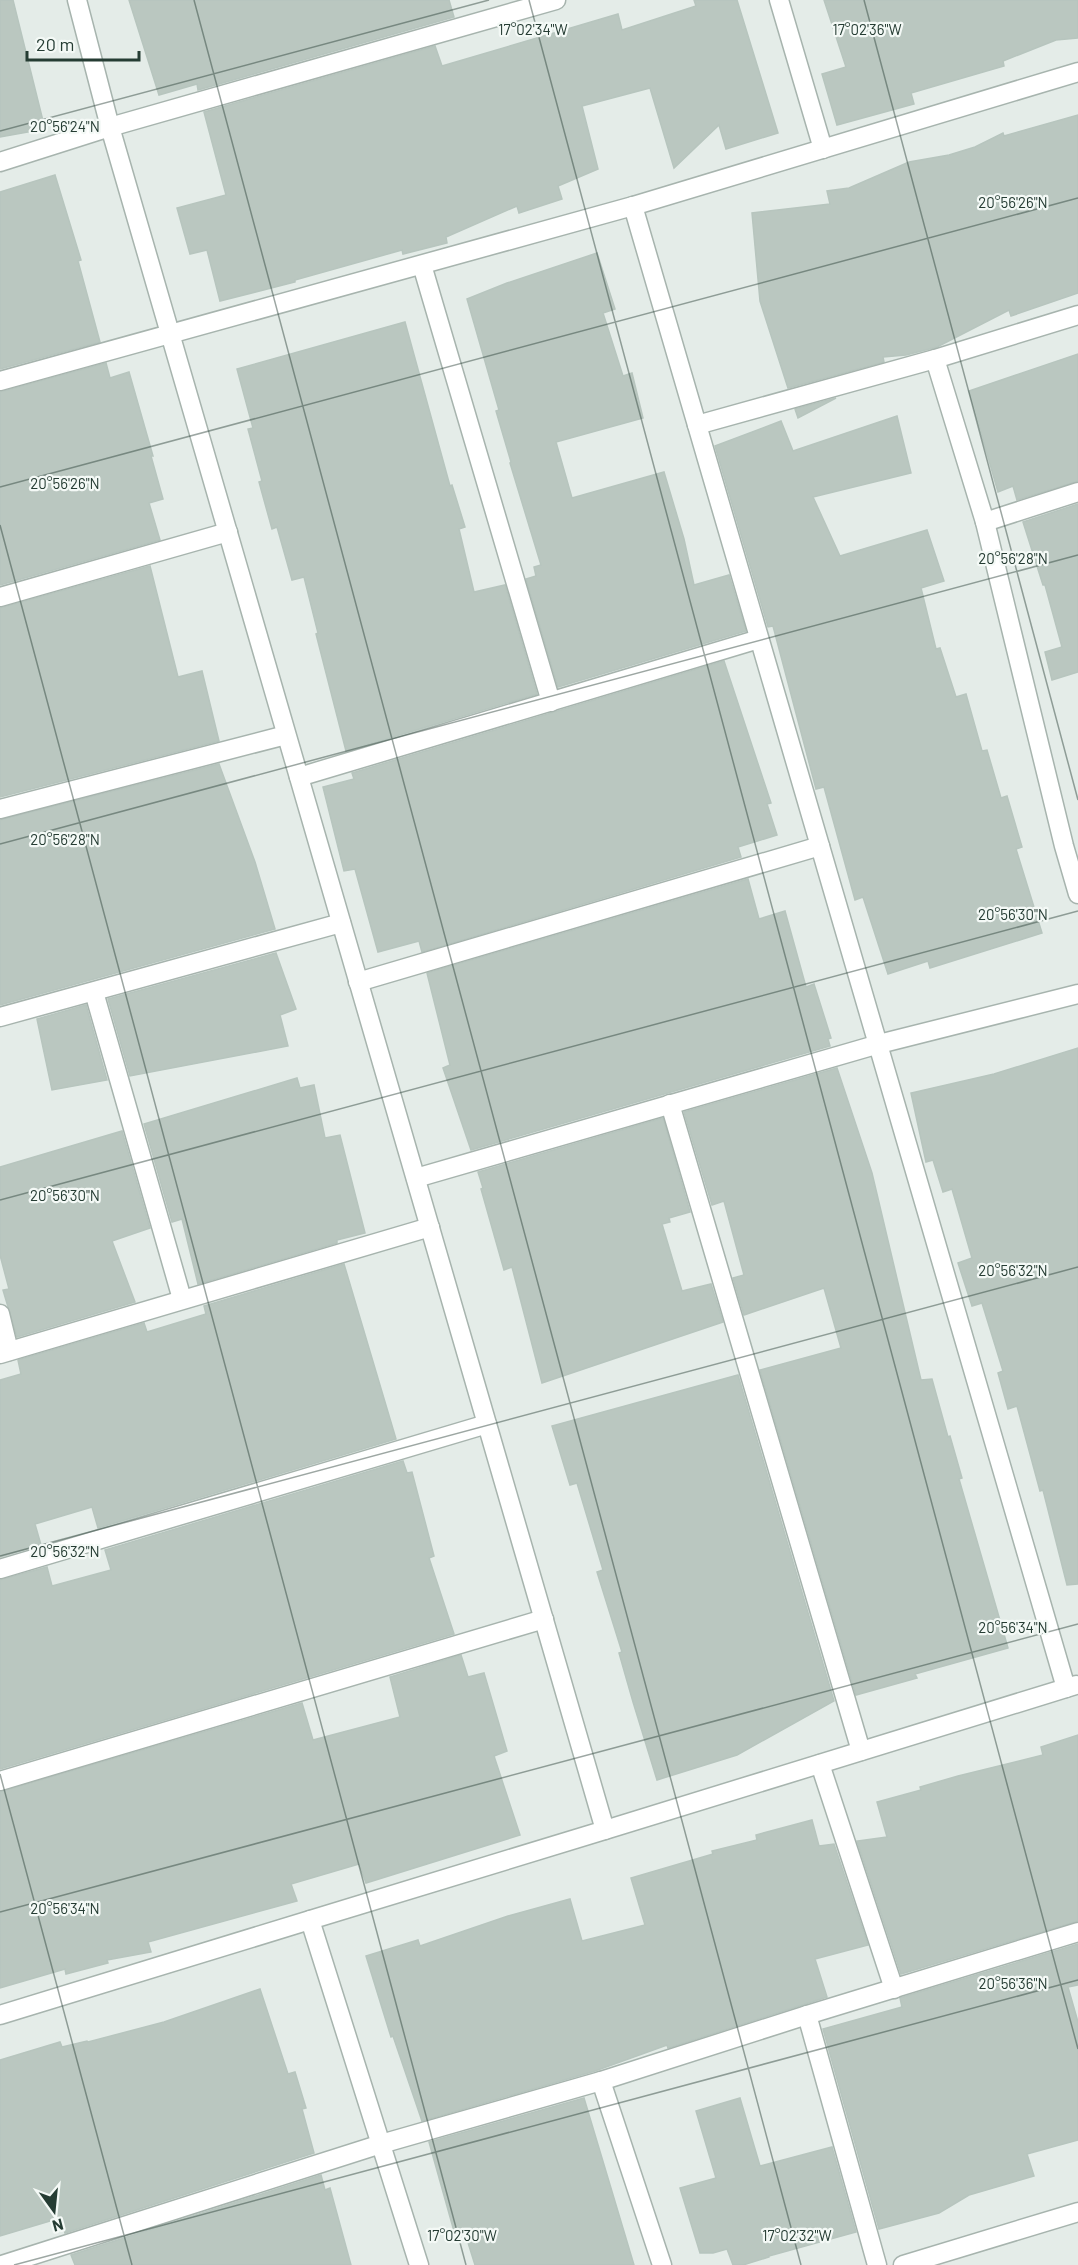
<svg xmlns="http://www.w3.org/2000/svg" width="1078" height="2265" font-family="Barlow,sans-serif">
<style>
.building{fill:#bac7c0;stroke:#b7c5be;stroke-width:1.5}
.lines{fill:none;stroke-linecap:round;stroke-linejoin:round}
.minor-casing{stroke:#a7b4ae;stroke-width:21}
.tertiary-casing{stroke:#a7b4ae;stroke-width:21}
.minor{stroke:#fff;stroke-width:18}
.tertiary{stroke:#fff;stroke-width:18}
.ticks{fill:none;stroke:#253c33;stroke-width:1.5;stroke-opacity:0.45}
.ticks-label{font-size:15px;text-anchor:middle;fill:#253c33;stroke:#f4f9f6;stroke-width:4.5;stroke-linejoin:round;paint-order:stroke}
</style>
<rect width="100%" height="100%" fill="#e4ece8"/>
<g class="building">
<path d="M0,0H13L45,129L0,137Z"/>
<path d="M129,0H449L454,17L198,90L197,84L159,95Z"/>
<path d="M694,0H737L778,133L726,149L719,125L674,168L650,88L582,106L598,169L558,186L562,199L519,213L517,206L446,237L447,243L403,254L402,250L295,280V282L220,301L207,250L190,254L177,208L226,195L204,112L435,46L442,66L618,14L622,30L696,6Z"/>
<path d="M824,0H1078V38L1056,40L1003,61L1004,66L911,93L914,104L837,125L822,74L846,67Z"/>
<path d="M1078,115V293L1011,316L1009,310L937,347L906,355L883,357L884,362L788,388L760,301L752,213L830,204L827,191L849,188L909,162L949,155L975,147L1003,133L1004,136Z"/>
<path d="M55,175L81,260L78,261L100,342L0,369V192Z"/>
<path d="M597,253L615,309L603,313L623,376L632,373L643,418L556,442L572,498L664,472L684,539L694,585L729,575L746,631L558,687L526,579L536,576L534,567L541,565L510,463L511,462L496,411L499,410L467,299L507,283Z"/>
<path d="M405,322L450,486L452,485L465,527L459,529L474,592L505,585L537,694L346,751L316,634L318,633L304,577L292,580L277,527L272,529L259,482L262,481L248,429L253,428L237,369Z"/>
<path d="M1078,354V481L1017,500L1013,486L998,492L969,391Z"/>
<path d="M106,363L110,378L129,372L153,456H151L163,499L149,503L160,540L0,585V392Z"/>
<path d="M836,398L798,418L795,409Z"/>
<path d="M897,416L911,473L813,497L840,556L927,530L944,581L921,588L936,649L940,648L956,697L966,694L982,751L987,750L1001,798L1007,796L1022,847L1016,849L1042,933L930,968L928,961L888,974L863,897L855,900L824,787L816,789L773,626L768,627L715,446L781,421L793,451Z"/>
<path d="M1078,504V672L1052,680L1045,652L1062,647L1045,585H1043L1023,522Z"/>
<path d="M150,566L178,677L202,671L219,741L0,797V608Z"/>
<path d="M724,661L771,803L767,804L777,835L738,847L741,857L422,952L419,941L378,952L355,869L344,871L323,787L354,779L352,773Z"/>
<path d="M219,764L255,862L275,929L0,1005V820Z"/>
<path d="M748,879L759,919L785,911L806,987L814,984L831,1038L828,1039L830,1046L471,1150L443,1068L450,1065L427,973Z"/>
<path d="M276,953L296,1009L280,1015L288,1046L130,1076L108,999Z"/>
<path d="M86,1005L107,1080L52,1090L37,1019Z"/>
<path d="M1078,1048V1584L1067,1585L1043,1490L1040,1491L1017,1406L1008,1409L998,1373L1003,1371L982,1303L972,1306L958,1263L972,1258L952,1189L943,1192L933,1160L926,1162L911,1093L994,1074Z"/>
<path d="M837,1068L872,1173L921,1380L932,1379L948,1437L950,1436L962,1478L959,1479L1008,1648L915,1674L917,1678L856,1695L760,1370L841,1348L824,1288L744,1315L733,1278L744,1275L724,1201L712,1205L684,1112Z"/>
<path d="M297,1078L300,1088L314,1085L325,1138L340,1135L365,1233L337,1240V1243L198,1284L182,1219L172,1222L144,1124Z"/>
<path d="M663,1118L690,1212L669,1218L670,1222L662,1224L682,1291L711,1284L723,1322L542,1383L512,1267L504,1270L481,1189L483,1188L478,1172Z"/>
<path d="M122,1131L150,1228L112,1241L135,1302L17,1337L3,1290L9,1289L0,1255V1167Z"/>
<path d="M344,1264L396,1439L98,1528L92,1507L35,1524L41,1545L0,1557V1380L21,1374L18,1360L144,1323L147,1332L206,1314L204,1306Z"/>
<path d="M738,1375L834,1701L737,1755L657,1780L633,1702L619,1653L622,1652L597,1572L603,1570L577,1483L570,1485L552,1426Z"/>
<path d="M403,1461L407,1473L412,1472L434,1556L429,1558L454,1634L0,1769V1580L47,1567L52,1586L111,1570L105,1550Z"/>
<path d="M461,1655L468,1677L484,1673L507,1751L494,1756L520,1835L366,1883L359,1864L291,1884L297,1901L148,1942L151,1952L107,1960L108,1963L66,1974L65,1969L0,1988V1792L302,1703L313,1740L400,1717L390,1677Z"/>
<path d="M1078,1735V1921L901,1974L857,1841L887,1837L877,1802L921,1790L920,1787L958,1776L1043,1755L1041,1747Z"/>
<path d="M812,1820L819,1846L834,1844L868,1945L815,1959L827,1997L668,2048L667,2045L595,2071L422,2121L393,2036L391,2037L366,1956L418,1940L420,1946L508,1916L570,1899L582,1941L645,1925L631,1878L713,1854L712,1851L757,1840L756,1835Z"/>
<path d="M1078,1944V1985L1068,1987L1078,2022V2140L1027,2154L1034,2176L969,2195L939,2213L879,2229L823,2029L902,2007L900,1998Z"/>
<path d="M260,1989L288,2074L295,2072L306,2108L302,2109L314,2153L65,2233L60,2218L0,2236V2060L60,2042L62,2047L87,2041L88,2042L164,2022Z"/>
<path d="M584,2098L634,2265H475L465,2233L455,2235L429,2142Z"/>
<path d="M740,2098L760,2166L832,2147L856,2232L769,2256V2257L743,2265H733L727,2249L713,2253H700L680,2188L716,2178L696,2111Z"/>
<path d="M321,2175L325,2190L330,2188L351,2265H75L71,2255Z"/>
</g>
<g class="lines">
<defs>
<g id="minor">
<path d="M779,0L823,149"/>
<path d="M0,162L110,127L556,0"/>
<path d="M633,206L1066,1688"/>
<path d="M422,265L551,702"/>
<path d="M935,359L985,522L1064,846L1078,894"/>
<path d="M0,381L633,206L1078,72"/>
<path d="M697,425L935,359L1078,315"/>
<path d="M985,522L1078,492"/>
<path d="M0,597L228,532"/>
<path d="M299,777L759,639"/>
<path d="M0,809L286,735"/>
<path d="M358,982L820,846"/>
<path d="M94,992L182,1299"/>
<path d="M0,1017L341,923"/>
<path d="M670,1104L861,1751"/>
<path d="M416,1178L879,1044L1078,994"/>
<path d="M0,1314L9,1351"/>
<path d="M0,1354L430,1227"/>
<path d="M0,1569L487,1424"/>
<path d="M820,1764L894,1989"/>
<path d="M0,1781L544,1619"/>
<path d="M605,1830L1076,1685"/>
<path d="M0,2015L310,1920"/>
<path d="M807,2015L877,2265"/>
<path d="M601,2081L662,2265"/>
<path d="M2,2265L381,2144L601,2081L807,2015L1078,1932"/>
<path d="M903,2265L1078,2212"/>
</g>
<path id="tertiary" d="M77,0L110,127L605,1830L310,1920L419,2265"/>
</defs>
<use href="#minor" class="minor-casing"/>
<use href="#tertiary" class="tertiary-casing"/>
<use href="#minor" class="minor"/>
<use href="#tertiary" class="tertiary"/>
</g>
<path class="ticks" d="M194,0L801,2265M529,0L1078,2049M864,0L1078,800M0,131L489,0M0,487L1078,198M0,525L466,2265M0,844L1078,555M0,1200L1078,911M0,1556L1078,1267M0,1774L132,2265M0,1912L1078,1624M14,2265L1078,1980"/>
<g class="ticks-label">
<text x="533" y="35">17°02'34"W</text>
<text x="867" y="35">17°02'36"W</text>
<text x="65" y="132">20°56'24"N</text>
<text x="1013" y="208">20°56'26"N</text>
<text x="65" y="489">20°56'26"N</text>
<text x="1013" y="564">20°56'28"N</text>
<text x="65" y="845">20°56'28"N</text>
<text x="1013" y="920">20°56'30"N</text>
<text x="65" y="1201">20°56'30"N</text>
<text x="1013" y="1276">20°56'32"N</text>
<text x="65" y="1557">20°56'32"N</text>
<text x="1013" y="1633">20°56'34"N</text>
<text x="65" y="1914">20°56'34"N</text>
<text x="1013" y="1989">20°56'36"N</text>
<text x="462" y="2241">17°02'30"W</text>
<text x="797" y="2241">17°02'32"W</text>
</g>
<g transform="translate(54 2211) rotate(165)" stroke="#f4f9f6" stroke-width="4.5" paint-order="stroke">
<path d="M0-4.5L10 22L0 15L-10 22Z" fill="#253c33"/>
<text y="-9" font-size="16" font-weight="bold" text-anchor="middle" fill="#253c33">N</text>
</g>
<path d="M27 51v9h112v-9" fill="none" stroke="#253c33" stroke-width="3"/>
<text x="36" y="51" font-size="18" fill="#253c33" stroke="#f4f9f6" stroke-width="4.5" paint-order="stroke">20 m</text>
</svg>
